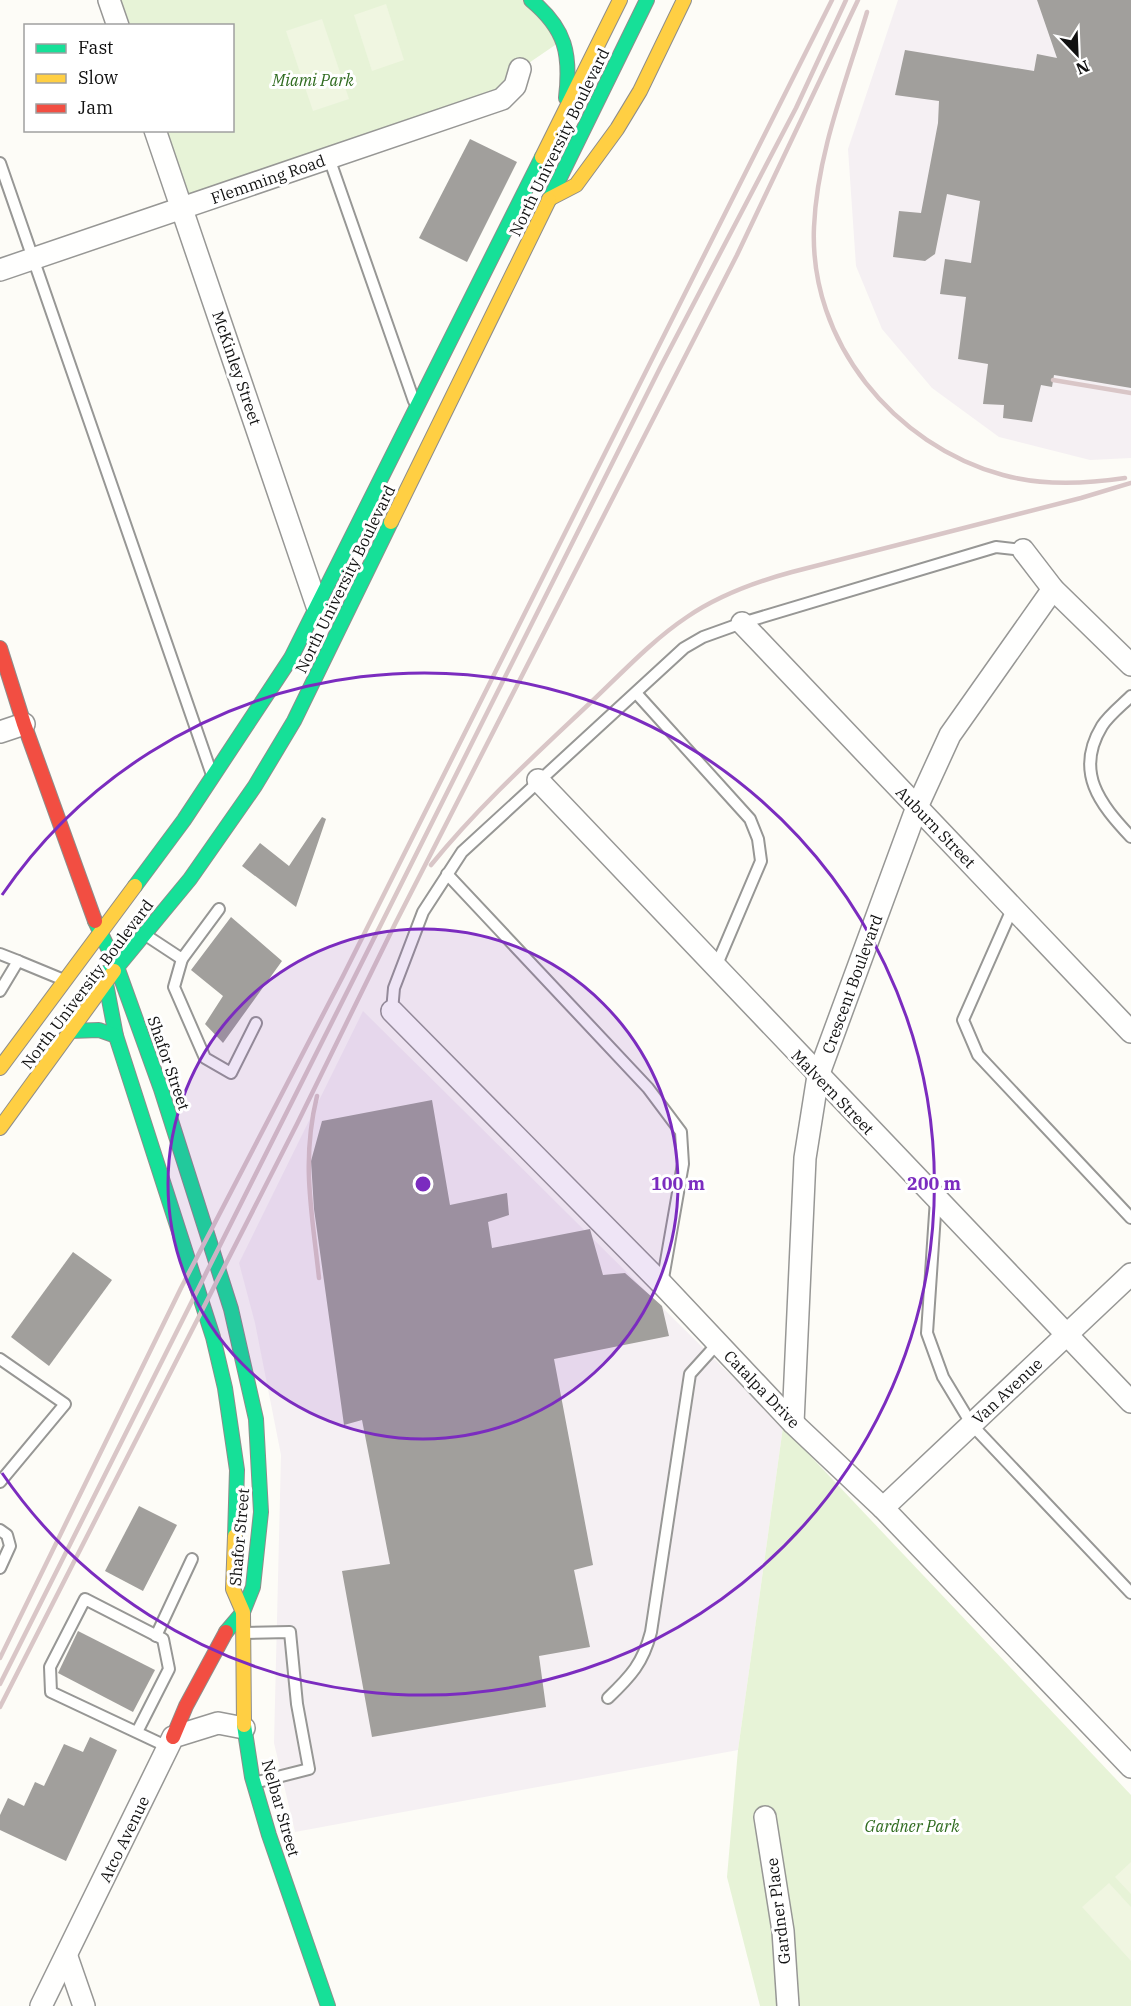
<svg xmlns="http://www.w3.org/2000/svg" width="1131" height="2006" font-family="'IBM Plex Serif',serif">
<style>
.industrial{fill:#f5f0f3}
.green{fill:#e7f3d7}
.pitch{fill:#f0f6e1}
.building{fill:#a19f9c}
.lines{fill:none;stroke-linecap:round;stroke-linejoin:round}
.lane-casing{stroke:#979795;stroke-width:14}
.street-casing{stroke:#979795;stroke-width:24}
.fast-casing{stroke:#8e8d8b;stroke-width:16}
.slow-casing{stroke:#8e8d8b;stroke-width:16}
.jam-casing{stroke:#8e8d8b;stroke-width:16}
.lane{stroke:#fffffe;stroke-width:10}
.street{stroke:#fffffe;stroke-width:21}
.fast{stroke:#16e098;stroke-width:14}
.slow{stroke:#ffcf43;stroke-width:14}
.jam{stroke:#f24e42;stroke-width:14}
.rail{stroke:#d9c6c7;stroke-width:4.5}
.ring{fill:none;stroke:#7b2cbf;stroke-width:3}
.labels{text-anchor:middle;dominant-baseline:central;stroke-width:6;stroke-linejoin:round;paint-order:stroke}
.park-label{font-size:16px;font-style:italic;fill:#2f6b1f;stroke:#fff}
.street-label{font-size:16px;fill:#111;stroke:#fff}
.centre{fill:#7b2cbf;stroke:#fff;stroke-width:3}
.ring-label{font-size:18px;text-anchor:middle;font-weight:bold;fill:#7b2cbf;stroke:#fff;stroke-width:6;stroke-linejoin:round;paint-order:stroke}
</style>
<rect width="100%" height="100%" fill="#fdfcf7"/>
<g class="industrial">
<path d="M898,0H1131V458L1090,460L999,437L932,388L882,329L856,266L848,149Z"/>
<path d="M363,1011L783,1427L738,1750L295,1832L274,1743L281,1455L255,1323L239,1263Z"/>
</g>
<g class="green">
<path d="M109,0H531L564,39L520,69L515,86L182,208L155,131L232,130V26L118,25Z"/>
<path d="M783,1427L1131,1795V2006H760L727,1877L738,1750Z"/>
</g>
<g class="pitch">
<path d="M386,4L404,60L372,71L354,15Z"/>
<path d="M322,19L349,99L313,111L286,31Z"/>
<path d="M1131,1862V1894L1115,1877Z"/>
<path d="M1109,1883L1131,1907V1961L1082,1907Z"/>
</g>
<g class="building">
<path d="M1037,0H1131V388L1054,375L1052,387L1041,385L1032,422L1003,418L1004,405L983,404L988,364L958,359L966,297L940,294L945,259L971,263L980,201L947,194L935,254L925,261L893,257L899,211L921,213L938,123L939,101L895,95L905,50L1034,71L1037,54L1057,58Z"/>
<path d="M470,139L517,162L467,262L419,238Z"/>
<path d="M322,817L326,819L296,907L242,866L260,843L289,866Z"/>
<path d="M231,917L282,961L223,1043L205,1024L223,996L191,970Z"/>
<path d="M432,1100L450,1205L507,1193L509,1215L488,1222L492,1248L590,1229L603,1275L625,1273L662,1306L669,1336L554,1359L593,1565L574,1570L590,1647L539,1656L546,1707L372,1737L342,1571L390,1564L362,1420L344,1425L314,1209L311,1161L322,1121Z"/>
<path d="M73,1252L112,1280L49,1366L11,1337Z"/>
<path d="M139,1506L177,1525L143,1591L105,1571Z"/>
<path d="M78,1631L155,1670L133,1712L58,1673Z"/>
<path d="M90,1737L117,1750L66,1861L0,1830V1815L8,1798L24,1806L35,1782L44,1786L64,1744L83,1752Z"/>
</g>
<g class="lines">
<defs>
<g id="lane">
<path d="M329,158L414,401"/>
<path d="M0,163L211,772"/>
<path d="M637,694L750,819L758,839L761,861L715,969"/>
<path d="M1131,696C1122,705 1109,715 1102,726C1074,772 1100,804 1131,837"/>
<path d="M447,874L648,1088L681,1132L683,1164L662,1284"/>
<path d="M1013,907L963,1020L978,1055L1131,1218"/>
<path d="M144,934L182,959L219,909"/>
<path d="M0,954L18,961"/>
<path d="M182,959L174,987L205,1058L231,1073L256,1023"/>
<path d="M0,991L18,961L64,980"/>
<path d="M392,1011L394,988L423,912L462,852L684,648L703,637L742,623L996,547L1023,550"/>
<path d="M936,1199L927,1333L943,1377L972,1425L1131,1593"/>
<path d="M0,1359L65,1404L0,1482"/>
<path d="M0,1530L7,1535L10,1546L0,1568"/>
<path d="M243,1633L290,1632L297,1704L309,1769L254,1783"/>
<path d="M156,1636L192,1559"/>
<path d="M608,1698C631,1676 643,1663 651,1632L690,1374L718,1343"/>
<path d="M137,1732L169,1669L163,1639L85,1599L50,1667L51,1692L168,1747"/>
</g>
<g id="street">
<path d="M109,0L118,26"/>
<path d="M155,130L317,606"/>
<path d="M0,270L502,99L515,86L520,69"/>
<path d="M1023,550L1053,589L1131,665"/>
<path d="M742,623L1131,1032"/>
<path d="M0,732L24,724"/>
<path d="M538,780L1131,1402"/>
<path d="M392,1011L662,1284L793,1423L883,1508L1131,1767"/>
<path d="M793,1423L805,1158L818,1076L917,807L950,735L1053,589"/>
<path d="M883,1508L1131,1274"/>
<path d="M765,1817L783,1931L788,2006"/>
<path d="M67,1957L84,2006"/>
<path d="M41,2006L173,1737L218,1723L244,1728"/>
</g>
<g id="fast">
<path d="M531,0C566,29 571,54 566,98"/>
<path d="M549,200L647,0"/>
<path d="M135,886L184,820L291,658L542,157"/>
<path d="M95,921L117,967L161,1089L231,1309L256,1419L261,1512L253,1587L243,1612L226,1632"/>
<path d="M114,971L190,879L255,786L294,721L391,522"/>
<path d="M104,973L116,1036L213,1337L225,1388L237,1470L235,1536"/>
<path d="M70,1031L99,1030L116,1036"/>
<path d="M244,1725L252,1777L269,1835L328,2006"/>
</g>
<g id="slow">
<path d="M542,157L620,0"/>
<path d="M549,199L576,185L617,129L640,91L684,0"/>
<path d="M391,522L549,200"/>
<path d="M0,1068L135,886"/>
<path d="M0,1128L114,971"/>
<path d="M235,1536L233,1589L243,1612L244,1725"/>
</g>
<g id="jam">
<path d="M0,648L24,724L95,921"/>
<path d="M173,1737L186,1706L226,1632"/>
</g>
</defs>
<use href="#lane" class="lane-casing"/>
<use href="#street" class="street-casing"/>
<use href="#fast" class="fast-casing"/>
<use href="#slow" class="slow-casing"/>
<use href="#jam" class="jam-casing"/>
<use href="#lane" class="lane"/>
<use href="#street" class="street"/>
<use href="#fast" class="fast"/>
<use href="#slow" class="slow"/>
<use href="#jam" class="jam"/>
<g class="rail">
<path d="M867,12C846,82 817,154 814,227C809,342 894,445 1003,475C1042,486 1085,484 1125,478"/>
<path d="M1053,380L1131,393"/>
<path d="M431,865C479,806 534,756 588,705C620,675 651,641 687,617C719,595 755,582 792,572L1081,498L1131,483"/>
<path d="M317,1096C301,1162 312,1212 319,1278"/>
<path d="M0,1658L181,1288L343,976L832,0"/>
<path d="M0,1684L661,366L796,108L846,0"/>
<path d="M0,1707L297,1124L395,924L737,255L858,0"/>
</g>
</g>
<circle cx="423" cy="1184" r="255" fill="#7b2cbf" fill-opacity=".12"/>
<g class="ring">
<circle cx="423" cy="1184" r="255"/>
<path d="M2 895A511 511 0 1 1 2 1473"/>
</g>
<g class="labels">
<g class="park-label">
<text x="313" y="80">Miami Park</text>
<text x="912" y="1826">Gardner Park</text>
</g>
<g class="street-label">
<text transform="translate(559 142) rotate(-64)">North University Boulevard</text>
<text transform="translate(268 179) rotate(-19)">Flemming Road</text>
<text transform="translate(237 368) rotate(71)">McKinley Street</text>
<text transform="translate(345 579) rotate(-64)">North University Boulevard</text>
<text transform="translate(936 827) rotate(46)">Auburn Street</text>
<text transform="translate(87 984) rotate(-53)">North University Boulevard</text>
<text transform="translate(852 984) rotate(-70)">Crescent Boulevard</text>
<text transform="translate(169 1063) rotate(71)">Shafor Street</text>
<text transform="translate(833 1092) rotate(46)">Malvern Street</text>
<text transform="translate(762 1389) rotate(46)">Catalpa Drive</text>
<text transform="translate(1007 1391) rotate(-43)">Van Avenue</text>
<text transform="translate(239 1537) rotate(-85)">Shafor Street</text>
<text transform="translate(281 1808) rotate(74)">Nelbar Street</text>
<text transform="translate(124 1839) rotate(-64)">Atco Avenue</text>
<text transform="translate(778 1911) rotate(-97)">Gardner Place</text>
</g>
</g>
<circle cx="423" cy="1184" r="9" class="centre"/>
<g class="ring-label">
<text x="678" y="1190">100 m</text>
<text x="934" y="1190">200 m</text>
</g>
<rect x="24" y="24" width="210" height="108" fill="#ffffff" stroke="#a0a0a0" stroke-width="1.5"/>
<rect x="36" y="44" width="30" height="9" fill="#16e098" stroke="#a0a0a0" stroke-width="1.5"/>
<text x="78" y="54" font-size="18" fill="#111111">Fast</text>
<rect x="36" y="74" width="30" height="9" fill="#ffcf43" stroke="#a0a0a0" stroke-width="1.5"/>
<text x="78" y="84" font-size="18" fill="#111111">Slow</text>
<rect x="36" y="104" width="30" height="9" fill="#f24e42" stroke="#a0a0a0" stroke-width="1.5"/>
<text x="78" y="114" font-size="18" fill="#111111">Jam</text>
<g transform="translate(1077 54) rotate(157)" stroke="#ffffff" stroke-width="4.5" paint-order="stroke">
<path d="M0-4.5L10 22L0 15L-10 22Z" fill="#111111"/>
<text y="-9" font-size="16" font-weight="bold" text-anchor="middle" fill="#111111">N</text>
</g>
</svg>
